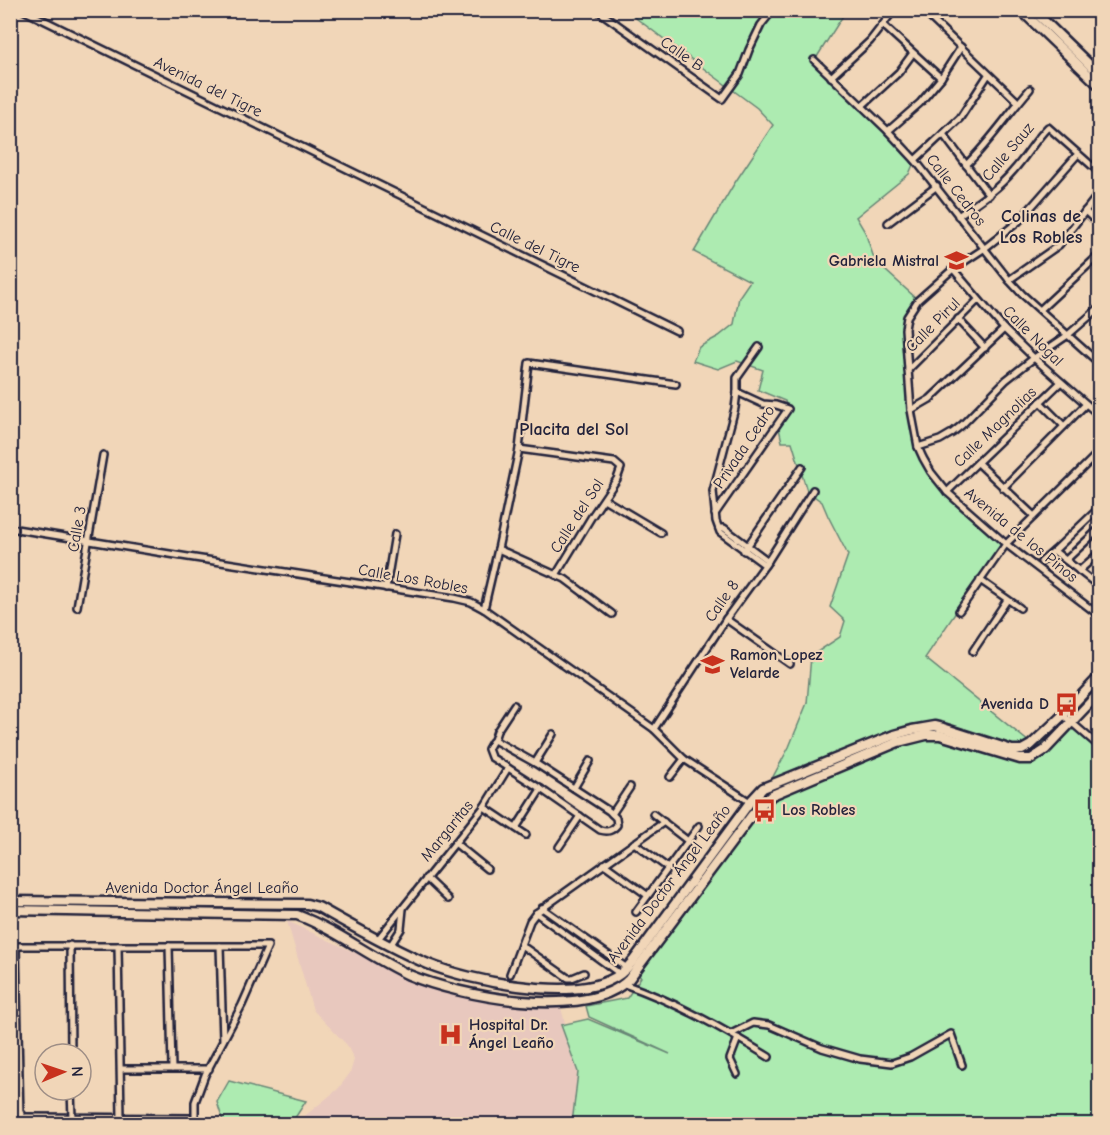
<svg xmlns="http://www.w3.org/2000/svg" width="1110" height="1135" font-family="'Comic Neue',sans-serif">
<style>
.built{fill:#e8c8be}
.green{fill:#adebb1;stroke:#688676;stroke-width:1.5}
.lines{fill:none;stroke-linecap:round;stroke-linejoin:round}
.street-casing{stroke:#22223b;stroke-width:10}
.secondary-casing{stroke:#22223b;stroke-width:13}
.street{stroke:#f1d6b8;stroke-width:5}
.secondary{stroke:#f1d6b8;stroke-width:8}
.labels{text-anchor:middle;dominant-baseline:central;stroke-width:4.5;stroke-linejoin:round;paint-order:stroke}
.street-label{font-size:16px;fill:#22223b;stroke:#f1d6b8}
.poi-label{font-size:16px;font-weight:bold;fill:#22223b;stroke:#f1d6b8;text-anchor:start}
.neighbourhood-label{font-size:18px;font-weight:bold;fill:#22223b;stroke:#f1d6b8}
</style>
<rect width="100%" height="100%" fill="#f1d6b8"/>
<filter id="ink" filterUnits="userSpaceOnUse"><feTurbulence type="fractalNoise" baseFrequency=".0167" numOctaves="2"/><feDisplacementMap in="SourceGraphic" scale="12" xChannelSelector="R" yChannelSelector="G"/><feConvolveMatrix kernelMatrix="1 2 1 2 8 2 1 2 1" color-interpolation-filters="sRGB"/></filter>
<g filter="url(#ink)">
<path class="built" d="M287,921L427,986L560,1004L578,1072L572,1124H295L338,1089L350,1073L354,1060L347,1045L313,1010Z"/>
<g class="green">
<path d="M625,10L846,11L815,60L915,160L909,174L856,217L865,232L875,261L918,300L906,320L911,410L923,458L947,492L1006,544L975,584L925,658L1029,742L1061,715L1099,748V1124H572L578,1072L561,1025L588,1019L670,1054L589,1017L586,1006L627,998L641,977L638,975L694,900L755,810L789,747L807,703L811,656L840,637L845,621L830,607L848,555L828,516L822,502L807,491L792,442H782L779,428L788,412L785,401L758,390L763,370L737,361L718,369L693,361L699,347L719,336L734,324L739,297L750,281L694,252L734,184L773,125L757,108Z"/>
<path d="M229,1081L306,1101L291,1124H224L217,1102Z"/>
</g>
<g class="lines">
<defs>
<g id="street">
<path d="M23,10L677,331"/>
<path d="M597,10L722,99L740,74L749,50L761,25L773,10"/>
<path d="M922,10L1018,102"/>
<path d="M883,25L941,78"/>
<path d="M814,60L888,131L915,160L1009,280L1022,294L1100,364"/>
<path d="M831,77L870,41L894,10"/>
<path d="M862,106L899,72L913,53"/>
<path d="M888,131L920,103L941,78L961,47"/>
<path d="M943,134L989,195"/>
<path d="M1078,154L1019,221L985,248L953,269L918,300L907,317L905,329L911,410L918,447L923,458L931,472L947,492L1006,544L1100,616"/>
<path d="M915,160L960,118L988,75"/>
<path d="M966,165C990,142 1008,114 1030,89"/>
<path d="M1085,211L1100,225"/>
<path d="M958,216C978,202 997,190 1013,171C1026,157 1035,140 1048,127L1100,173"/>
<path d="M888,223L937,186"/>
<path d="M953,269L1004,329L1034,358L1100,416"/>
<path d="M1009,280L1059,245L1100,192"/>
<path d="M1041,309L1100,254"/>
<path d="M958,319L985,348"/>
<path d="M759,347L737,378V392L735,408L713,491L716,521L720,532L765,565"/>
<path d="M908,370L978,300"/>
<path d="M1040,402L1064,426"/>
<path d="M911,410L930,399L1004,329"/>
<path d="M918,447L940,440L952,433L962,425L1006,380L1034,358L1068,335L1100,307"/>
<path d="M519,449L614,462L621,468L617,479L592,516L556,575"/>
<path d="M978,463L1034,516"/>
<path d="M1003,488L1086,404"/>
<path d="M947,492L1061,382"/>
<path d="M604,499L661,533"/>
<path d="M1100,507L1054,551L1100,587"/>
<path d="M715,514L788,409L776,405L763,404L737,392"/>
<path d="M10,528L188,557L454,598L471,602L484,609L654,729L684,759L750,802"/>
<path d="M719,528H724L768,561"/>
<path d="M498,549L565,579L612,614"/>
<path d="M744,551L802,467"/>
<path d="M1066,560L1100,528"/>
<path d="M1041,562L1054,551"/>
<path d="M1079,571L1100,552"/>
<path d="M980,580L1020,608"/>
<path d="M386,588L395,534"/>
<path d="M77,607L103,455"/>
<path d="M484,609L498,549L519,449L529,363L676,384"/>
<path d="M959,611L1006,544L1100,451"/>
<path d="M726,619L790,664"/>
<path d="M973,651L1007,600"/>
<path d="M1063,715L1100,747"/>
<path d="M654,729L726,619L768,561L813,490"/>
<path d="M494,740L535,763L609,811L616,818L617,825C612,831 608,832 600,830L541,789L491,757L488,749L492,742L494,740L497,731L514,705"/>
<path d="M535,763L553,734"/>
<path d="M670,777L684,759"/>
<path d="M574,788L590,761"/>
<path d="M484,807L526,835"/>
<path d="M612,814L630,787"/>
<path d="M653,814L688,841"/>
<path d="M516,828L541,789"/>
<path d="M455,843L487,869"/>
<path d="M634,843L668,868"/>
<path d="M559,847L580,816"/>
<path d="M604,864L647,895"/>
<path d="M426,878L448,899"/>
<path d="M542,908L627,968"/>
<path d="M636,912L699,826"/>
<path d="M536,913L620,974"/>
<path d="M378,939L484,807L508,768"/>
<path d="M70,945L71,1054"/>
<path d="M521,945L568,978H572L584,973"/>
<path d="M10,946H268L242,1005L205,1075L195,1102V1124"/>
<path d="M16,946L20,1118"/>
<path d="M118,946L121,1118"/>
<path d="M169,946L172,1069"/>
<path d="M220,946L223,1040"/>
<path d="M390,946L401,929L403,909"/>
<path d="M510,974L530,921L536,913L664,822"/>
<path d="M624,984C676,1002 722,1028 769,1057"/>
<path d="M731,1034L753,1023L769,1025L822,1048L860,1059L892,1063L910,1057L951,1034L962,1065"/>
<path d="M121,1069H209"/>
<path d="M737,1074L730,1059L738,1038"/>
<path d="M71,1090L72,1118"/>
<path d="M10,1112L22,1114"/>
<path d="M10,1118H23L26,1117L194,1118"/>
</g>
<g id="secondary">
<path d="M1021,10L1100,86"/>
<path d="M1033,10L1100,75"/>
<path d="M10,901L307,904L318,907C354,927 390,948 428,964C470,981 566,1000 608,981C618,977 626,970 633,961L750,802L763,788L894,735L912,730L935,726L943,728L1012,750H1022L1031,745L1063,715L1100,676"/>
<path d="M10,910L297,915C337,930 370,957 409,975C459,996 587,1022 629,979L752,815L764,802L772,795L898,742L926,735H940L1020,759H1031L1045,750L1100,692"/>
</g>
</defs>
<use href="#street" class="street-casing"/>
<use href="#secondary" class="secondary-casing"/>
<use href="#street" class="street"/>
<use href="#secondary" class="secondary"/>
</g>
</g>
<defs>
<symbol id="school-bare" viewBox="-9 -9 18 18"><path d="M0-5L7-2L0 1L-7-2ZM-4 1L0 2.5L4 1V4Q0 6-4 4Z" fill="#c8321e" stroke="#f1d6b8" stroke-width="2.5" paint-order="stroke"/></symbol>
<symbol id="bus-bare" viewBox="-9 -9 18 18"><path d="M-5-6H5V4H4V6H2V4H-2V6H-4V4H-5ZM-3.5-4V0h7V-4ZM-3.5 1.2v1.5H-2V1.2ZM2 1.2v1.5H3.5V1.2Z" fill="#c8321e" stroke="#f1d6b8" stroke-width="2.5" paint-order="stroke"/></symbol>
<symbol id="hospital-bare" viewBox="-9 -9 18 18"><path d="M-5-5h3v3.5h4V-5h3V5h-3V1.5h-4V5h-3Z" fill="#c8321e" stroke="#f1d6b8" stroke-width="2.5" paint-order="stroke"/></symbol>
</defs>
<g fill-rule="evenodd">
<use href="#school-bare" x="940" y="244" width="33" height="33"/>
<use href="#school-bare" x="696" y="648" width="33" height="33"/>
<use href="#bus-bare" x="1050" y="688" width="33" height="33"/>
<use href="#bus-bare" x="748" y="794" width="33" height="33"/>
<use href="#hospital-bare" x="434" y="1018" width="33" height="33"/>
</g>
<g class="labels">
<g class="street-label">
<text transform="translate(682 54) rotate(35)">Calle B</text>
<text transform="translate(208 87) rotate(26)">Avenida del Tigre</text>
<text transform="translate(1008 152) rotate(-50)">Calle Sauz</text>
<text transform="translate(956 190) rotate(52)">Calle Cedros</text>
<text transform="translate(535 247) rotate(26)">Calle del Tigre</text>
<text transform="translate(933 325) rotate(-45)">Calle Pirul</text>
<text transform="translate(1033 336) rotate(45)">Calle Nogal</text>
<text transform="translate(995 427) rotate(-44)">Calle Magnolias</text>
<text transform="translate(744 447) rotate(-56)">Privada Cedro</text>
<text transform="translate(577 516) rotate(-57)">Calle del Sol</text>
<text transform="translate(77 529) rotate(-80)">Calle 3</text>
<text transform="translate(1021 535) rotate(39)">Avenida de los Pinos</text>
<text transform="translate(413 579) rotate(10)">Calle Los Robles</text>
<text transform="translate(722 601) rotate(-55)">Calle 8</text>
<text transform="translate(447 831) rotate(-51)">Margaritas</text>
<text transform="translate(669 884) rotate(-53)">Avenida Doctor Ángel Leaño</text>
<text x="202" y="888">Avenida Doctor Ángel Leaño</text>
</g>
<g class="poi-label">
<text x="939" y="261" text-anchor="end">Gabriela Mistral</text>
<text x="730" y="655">Ramon Lopez<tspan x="730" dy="18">Velarde</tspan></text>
<text x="1049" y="704" text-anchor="end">Avenida D</text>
<text x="782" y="810">Los Robles</text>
<text x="469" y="1025">Hospital Dr.<tspan x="469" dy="18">Ángel Leaño</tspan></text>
</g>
<g class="neighbourhood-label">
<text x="1041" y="216">Colinas de<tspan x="1041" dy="21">Los Robles</tspan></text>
<text x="574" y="429">Placita del Sol</text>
</g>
</g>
<rect width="1110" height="1135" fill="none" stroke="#f1d6b8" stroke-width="36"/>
<rect x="18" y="18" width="1074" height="1099" fill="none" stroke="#22223b" stroke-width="2" filter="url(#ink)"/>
<g transform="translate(63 1072) rotate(88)"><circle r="28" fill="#f1d6b8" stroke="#9e8e86" stroke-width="1.5"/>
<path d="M0-4.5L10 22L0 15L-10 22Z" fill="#c8321e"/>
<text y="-9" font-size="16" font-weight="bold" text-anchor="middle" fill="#22223b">N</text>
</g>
</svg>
